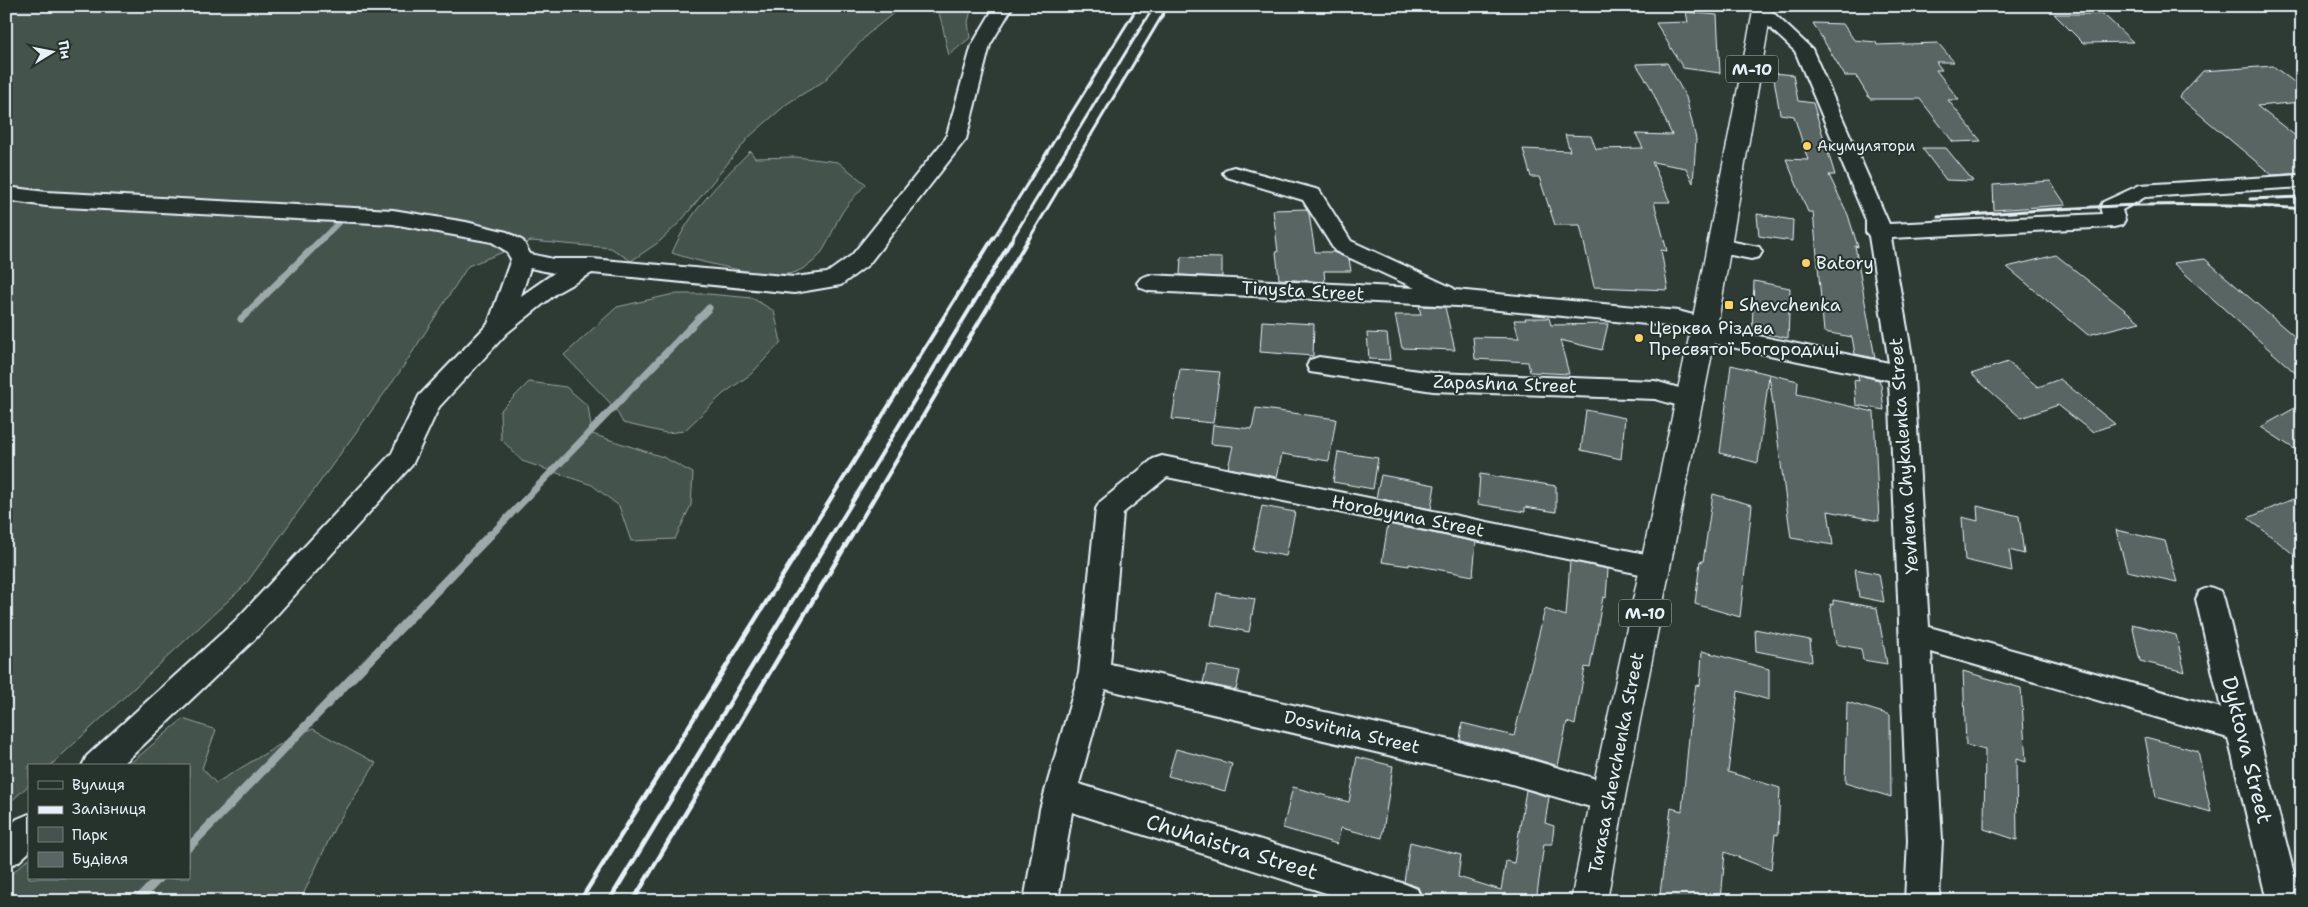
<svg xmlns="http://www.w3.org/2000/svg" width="2308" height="907" font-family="'Shantell Sans',sans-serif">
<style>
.green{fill:#45524e;stroke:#96a2a3}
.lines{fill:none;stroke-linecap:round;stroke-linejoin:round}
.stream-far2{stroke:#9da8a9;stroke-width:5.5}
.stream-far1{stroke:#9da8a9;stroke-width:7}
.stream{stroke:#9da8a9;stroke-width:9}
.building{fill:#596563;stroke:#e8f1f8}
.minor-casing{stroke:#e8f1f8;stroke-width:4}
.major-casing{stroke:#e8f1f8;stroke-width:3}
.minor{fill:#26332d;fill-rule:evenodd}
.major{fill:#26332d;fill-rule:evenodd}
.rail-far2{stroke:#e8f1f8;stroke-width:3}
.rail-far1{stroke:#e8f1f8;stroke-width:4}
.rail{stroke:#e8f1f8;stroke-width:4.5}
.poi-dot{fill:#ffd166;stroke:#26332d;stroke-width:2}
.labels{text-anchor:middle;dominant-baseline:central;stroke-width:4;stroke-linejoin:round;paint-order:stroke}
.far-poi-label{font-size:15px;fill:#e8f1f8;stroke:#26332d;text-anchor:start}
.shield{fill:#26332d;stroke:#aeb8bb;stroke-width:1}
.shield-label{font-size:16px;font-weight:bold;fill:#e8f1f8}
.poi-label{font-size:18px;fill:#e8f1f8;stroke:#26332d;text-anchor:start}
.street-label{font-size:18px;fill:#e8f1f8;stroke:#26332d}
.near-street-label{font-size:21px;fill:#e8f1f8;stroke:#26332d}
</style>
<rect width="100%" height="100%" fill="#2e3b35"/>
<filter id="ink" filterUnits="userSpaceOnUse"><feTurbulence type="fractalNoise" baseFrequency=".02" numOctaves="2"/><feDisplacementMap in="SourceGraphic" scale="10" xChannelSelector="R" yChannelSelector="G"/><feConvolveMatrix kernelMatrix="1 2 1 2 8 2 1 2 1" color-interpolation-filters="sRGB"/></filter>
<g filter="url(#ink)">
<g class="green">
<path d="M6,6H902L868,34L824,81L788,103L749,137L681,221L659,242L631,261L611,248L531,241L468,266L399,373L245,585L50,766H29V785L6,806Z"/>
<path d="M939,6H972L968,22L970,38L949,55C944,39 944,24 937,9Z"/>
<path d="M750,151L755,158L796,157L838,162L866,184C857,194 846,205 840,216C832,230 827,249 815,260C811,264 801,270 796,272C774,281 695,261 672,253C689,212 719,183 750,151Z"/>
<path d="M674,294H708L752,298L774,311L781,342L751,374L723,394L684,431L666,433L623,423L615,408L564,355L617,307Z"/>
<path d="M529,382L566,387L588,406L592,434L663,457L693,473L691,505L675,539L631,541L619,506L592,485L522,461L501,439L500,411Z"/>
<path d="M183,719L216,730L202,768L216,783L299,733L313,729L376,763L335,827L300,901H6V879L29,858V878H189V766H127Z"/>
</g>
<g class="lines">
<path class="stream-far2" d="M322,239L339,222"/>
<g class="stream-far1">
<path d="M241,319L323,238"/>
<path d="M489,537L709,308"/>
</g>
<g class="stream">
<path d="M189,847L490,535"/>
<path d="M137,901L159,878"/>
</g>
</g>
<g class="building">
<path d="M1686,12L1717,15L1720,73L1683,68L1656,23L1688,22Z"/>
<path d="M2054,14H2103L2133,42L2083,43Z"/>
<path d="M1813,23L1843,24L1854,40L1876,42L1877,45L1938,43L1954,62H1936L1942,70H1936L1959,100H1948L1981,141L1953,142L1920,99H1870L1856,76H1845Z"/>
<path d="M1667,63L1686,97L1696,139L1693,183L1686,168L1652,162L1670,202H1654L1667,251L1661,250L1668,290L1594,287L1580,225H1555L1539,177H1531L1523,149L1570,151L1565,135L1591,136L1596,149L1643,148L1636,134L1672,135L1650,86L1636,64Z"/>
<path d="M2273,66L2302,88V102L2257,106L2302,141V173L2272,175L2179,97L2203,71Z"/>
<path d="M1773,73L1793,75L1798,101L1813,103L1835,175H1829L1848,215L1858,247L1855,246L1875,358L1855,354L1852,337L1824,332L1813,212H1808L1786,159L1808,160L1794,116L1780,114Z"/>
<path d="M1922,148H1946L1973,181L1946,180Z"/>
<path d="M2050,181L2066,205L1994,210L1993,185Z"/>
<path d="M1307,209L1309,214L1315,252H1333L1349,259L1351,271H1324L1325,282L1279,279L1276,252H1278L1273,210Z"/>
<path d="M1757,214L1793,220L1792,241L1759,236Z"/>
<path d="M2056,255L2140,322L2088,335L2007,267Z"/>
<path d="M1181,257L1222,258V277L1180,275Z"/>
<path d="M2205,259L2302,343V379L2173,263Z"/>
<path d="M1754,281L1790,288L1788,338L1752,331Z"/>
<path d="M1419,306L1445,307L1455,350L1402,348L1395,315H1421Z"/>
<path d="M1525,318H1549L1551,325L1608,324L1602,350L1560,340L1569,374L1530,372L1528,362L1475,359L1473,337L1519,338L1514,320H1526Z"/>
<path d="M1262,321L1314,324L1313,356L1260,352Z"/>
<path d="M1367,333L1387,334L1390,360L1369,359Z"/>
<path d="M2008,362L2038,387L2060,379L2115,424L2092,432L2058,405L2021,418L1971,374Z"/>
<path d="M1731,365L1798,381L1797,394L1874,412L1879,521L1828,511L1833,545L1791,538L1769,375L1758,463L1720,453Z"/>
<path d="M1180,369L1220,372L1213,423L1172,419Z"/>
<path d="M1858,375L1879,380L1881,385L1884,410L1856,405L1854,380L1859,381Z"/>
<path d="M2302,404V454L2261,427Z"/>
<path d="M1256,408L1336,419L1329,461L1282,454L1277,477L1228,468L1233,446L1211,444L1213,425L1252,429Z"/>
<path d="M1586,410L1625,418L1621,459L1581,450Z"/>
<path d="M1338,452L1378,458L1373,489L1333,482Z"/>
<path d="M1480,474L1556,486V512L1525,507V512L1478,504Z"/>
<path d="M1381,475L1435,485L1431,509L1376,498Z"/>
<path d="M1713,494L1752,505L1740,617L1695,604L1700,561L1703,562Z"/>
<path d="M2293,499L2302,505V561L2248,518Z"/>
<path d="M1262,506L1295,512L1286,556L1253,550Z"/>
<path d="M1977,506L2019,516L2024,554L2009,550L2012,571L1965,560L1962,517L1978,521Z"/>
<path d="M1388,524L1476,542L1473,576L1409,564V566L1382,562Z"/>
<path d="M2116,530L2165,541L2177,582L2127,571Z"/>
<path d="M1570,561L1608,569L1606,598L1603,597L1590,668L1585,667L1575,725L1567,722L1558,766L1509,751L1460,740L1462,723L1514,736L1545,609L1566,616Z"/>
<path d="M1855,569L1879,574L1884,602L1859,597Z"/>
<path d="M1217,593L1255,599L1249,632L1211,625Z"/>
<path d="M1833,600L1877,608L1887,664L1863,660L1861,649L1836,644L1830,604L1833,605Z"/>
<path d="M2132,624L2176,635L2185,672L2140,661Z"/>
<path d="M1755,629L1810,640L1812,662L1756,651Z"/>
<path d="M1702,651L1769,669V700L1738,691L1728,772L1780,788L1778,835L1775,834L1771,870L1725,852L1721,901H1659L1671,808L1682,811L1691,716L1696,685L1700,686Z"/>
<path d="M1207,665L1240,671L1236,690L1203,683Z"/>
<path d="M1963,671L2021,688L2026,762L2016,759L2017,840L1984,829L1985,750L1966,745Z"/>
<path d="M1847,702L1890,715L1891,797L1845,783Z"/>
<path d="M2145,737L2198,751L2211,812L2156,797Z"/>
<path d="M1176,749L1232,764L1225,791L1168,776Z"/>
<path d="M1357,757L1393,766L1382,838L1341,828L1337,844L1283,828L1293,787L1349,802Z"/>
<path d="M1526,790L1549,797L1545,823L1554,826L1552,844H1544L1536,901H1424L1418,887L1404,882L1410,842L1461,855L1458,877L1501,890L1506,861L1514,863Z"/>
</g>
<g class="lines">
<defs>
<g id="minor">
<path d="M995,6H1013L990,45L966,139L868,265L841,285L794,293L592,273L558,292L507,333L439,407L412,465L254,640L121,766H82L87,756L234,622L392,453L419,396L488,324L511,259L506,251L492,242L393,224L46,206L6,200V187L46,192L393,210L466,222L507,232L523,241L530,254L553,259H592L794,277L827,273L852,255L946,138L972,45ZM530,268L554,273L521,296Z"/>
<path d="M1762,7L1768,8L1812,49L1889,224L2102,214L2100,207L2103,202L2140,185L2302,175V187L2145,197L2122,210L2125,220L2122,225L2114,227L1891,238L1913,362L1929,627L2221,708L2196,599L2200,591L2210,587L2220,591L2224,599L2301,901H2267L2228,738L1931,652L1942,840L1939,901H1905L1908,840L1889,380L1703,341L1695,339L1691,333L1692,331L1678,327L1457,306L1149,291L1141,288L1137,283L1141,278L1149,275L1415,288L1335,251L1303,200L1227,177L1223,173L1227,169L1234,167L1319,190L1351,241L1453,288L1455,290L1678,311L1712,320L1715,327L1889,363L1869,236L1866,232V220L1795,51L1753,12L1756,8Z"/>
<path d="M1719,239L1759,247L1762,252L1759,257L1751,259L1711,251L1708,246L1711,241Z"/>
<path d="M1319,357L1433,373L1655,381L1699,394L1703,400L1699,406L1690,409L1655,399L1433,391L1310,372L1307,366L1310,360Z"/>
<path d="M1162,456L1665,558L1669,566L1665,574L1655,577L1167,477L1123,513L1110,664L1508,753L1620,786L1624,797L1620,808L1608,812L1508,783L1105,689L1079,784L1405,884L1417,889L1422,901H1351L1072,812L1058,901H1024L1040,809L1079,673L1096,509L1100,502L1153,459Z"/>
<path d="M29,814V852L18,862L6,867V829L17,819Z"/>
</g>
<path id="major" d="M1754,6H1772L1716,333L1625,797L1607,901H1571L1591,797L1690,333Z"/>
</defs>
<use href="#minor" class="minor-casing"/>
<use href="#major" class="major-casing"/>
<use href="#minor" class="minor"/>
<use href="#major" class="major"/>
<g class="rail-far2">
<path d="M2250,199L2302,197"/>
<path d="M1938,217C2060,209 2180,198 2302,209"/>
<path d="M993,239L1138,6"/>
<path d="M1012,239L1154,6"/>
<path d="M1029,239L1168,6"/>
</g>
<g class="rail-far1">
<path d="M807,537L993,238"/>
<path d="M831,537L1013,238"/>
<path d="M851,537L1029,238"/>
</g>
<g class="rail">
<path d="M580,901L808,535"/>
<path d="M609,901L832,535"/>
<path d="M633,901L852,535"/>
</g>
</g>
</g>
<g class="poi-dot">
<circle cx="1807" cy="146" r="5"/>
<circle cx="1806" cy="263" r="5"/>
<rect x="1724" y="300" width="10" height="10" rx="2.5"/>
<circle cx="1639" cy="338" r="5"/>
</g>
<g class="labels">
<g class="far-poi-label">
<text x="1817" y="146">Акумулятори</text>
</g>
<g class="shield">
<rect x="1726" y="55.5" width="52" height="27" rx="4"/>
<rect x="1619" y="599.5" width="52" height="27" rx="4"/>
</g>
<g class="shield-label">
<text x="1752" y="69">М-10</text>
<text x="1645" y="613">М-10</text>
</g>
<g class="poi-label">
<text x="1816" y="263">Batory</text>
<text x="1739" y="305">Shevchenka</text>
<text x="1649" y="328">Церква Різдва<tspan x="1649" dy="21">Пресвятої Богородиці</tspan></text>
</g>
<g class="street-label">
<text transform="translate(1303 291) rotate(3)">Tinysta Street</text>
<text transform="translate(1505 384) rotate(2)">Zapashna Street</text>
<text transform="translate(1904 456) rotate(-94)">Yevhena Chykalenka Street</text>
<text transform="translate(1408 516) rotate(11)">Horobynna Street</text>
<text transform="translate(1352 732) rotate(13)">Dosvitnia Street</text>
<text transform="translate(1616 763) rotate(-79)">Tarasa Shevchenka Street</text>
</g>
<g class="near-street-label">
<text transform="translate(2247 750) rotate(76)">Dyktova Street</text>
<text transform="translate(1232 847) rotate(17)">Chuhaistra Street</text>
</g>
</g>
<rect width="2308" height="907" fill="none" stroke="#26332d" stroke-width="25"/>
<rect x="12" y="12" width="2283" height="882" fill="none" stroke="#e8f1f8" stroke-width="2" filter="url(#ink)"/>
<rect x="28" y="764" width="162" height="115" fill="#26332d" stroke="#747f7e"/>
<rect x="38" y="781" width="25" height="8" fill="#26332d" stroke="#747f7e"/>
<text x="72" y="790" font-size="15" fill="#e8f1f8">Вулиця</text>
<rect x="38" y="806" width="25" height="8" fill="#e8f1f8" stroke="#747f7e"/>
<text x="72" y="814" font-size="15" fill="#e8f1f8">Залізниця</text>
<rect x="38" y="827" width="25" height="15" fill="#45524e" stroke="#747f7e"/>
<text x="72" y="840" font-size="15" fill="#e8f1f8">Парк</text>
<rect x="38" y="852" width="25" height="15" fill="#596563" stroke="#747f7e"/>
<text x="72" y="864" font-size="15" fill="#e8f1f8">Будівля</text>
<g transform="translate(52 52) rotate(80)" stroke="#26332d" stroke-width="4" paint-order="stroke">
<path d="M0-4L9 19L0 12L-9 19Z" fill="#e8f1f8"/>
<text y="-8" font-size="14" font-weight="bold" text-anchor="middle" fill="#e8f1f8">Пн</text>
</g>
</svg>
